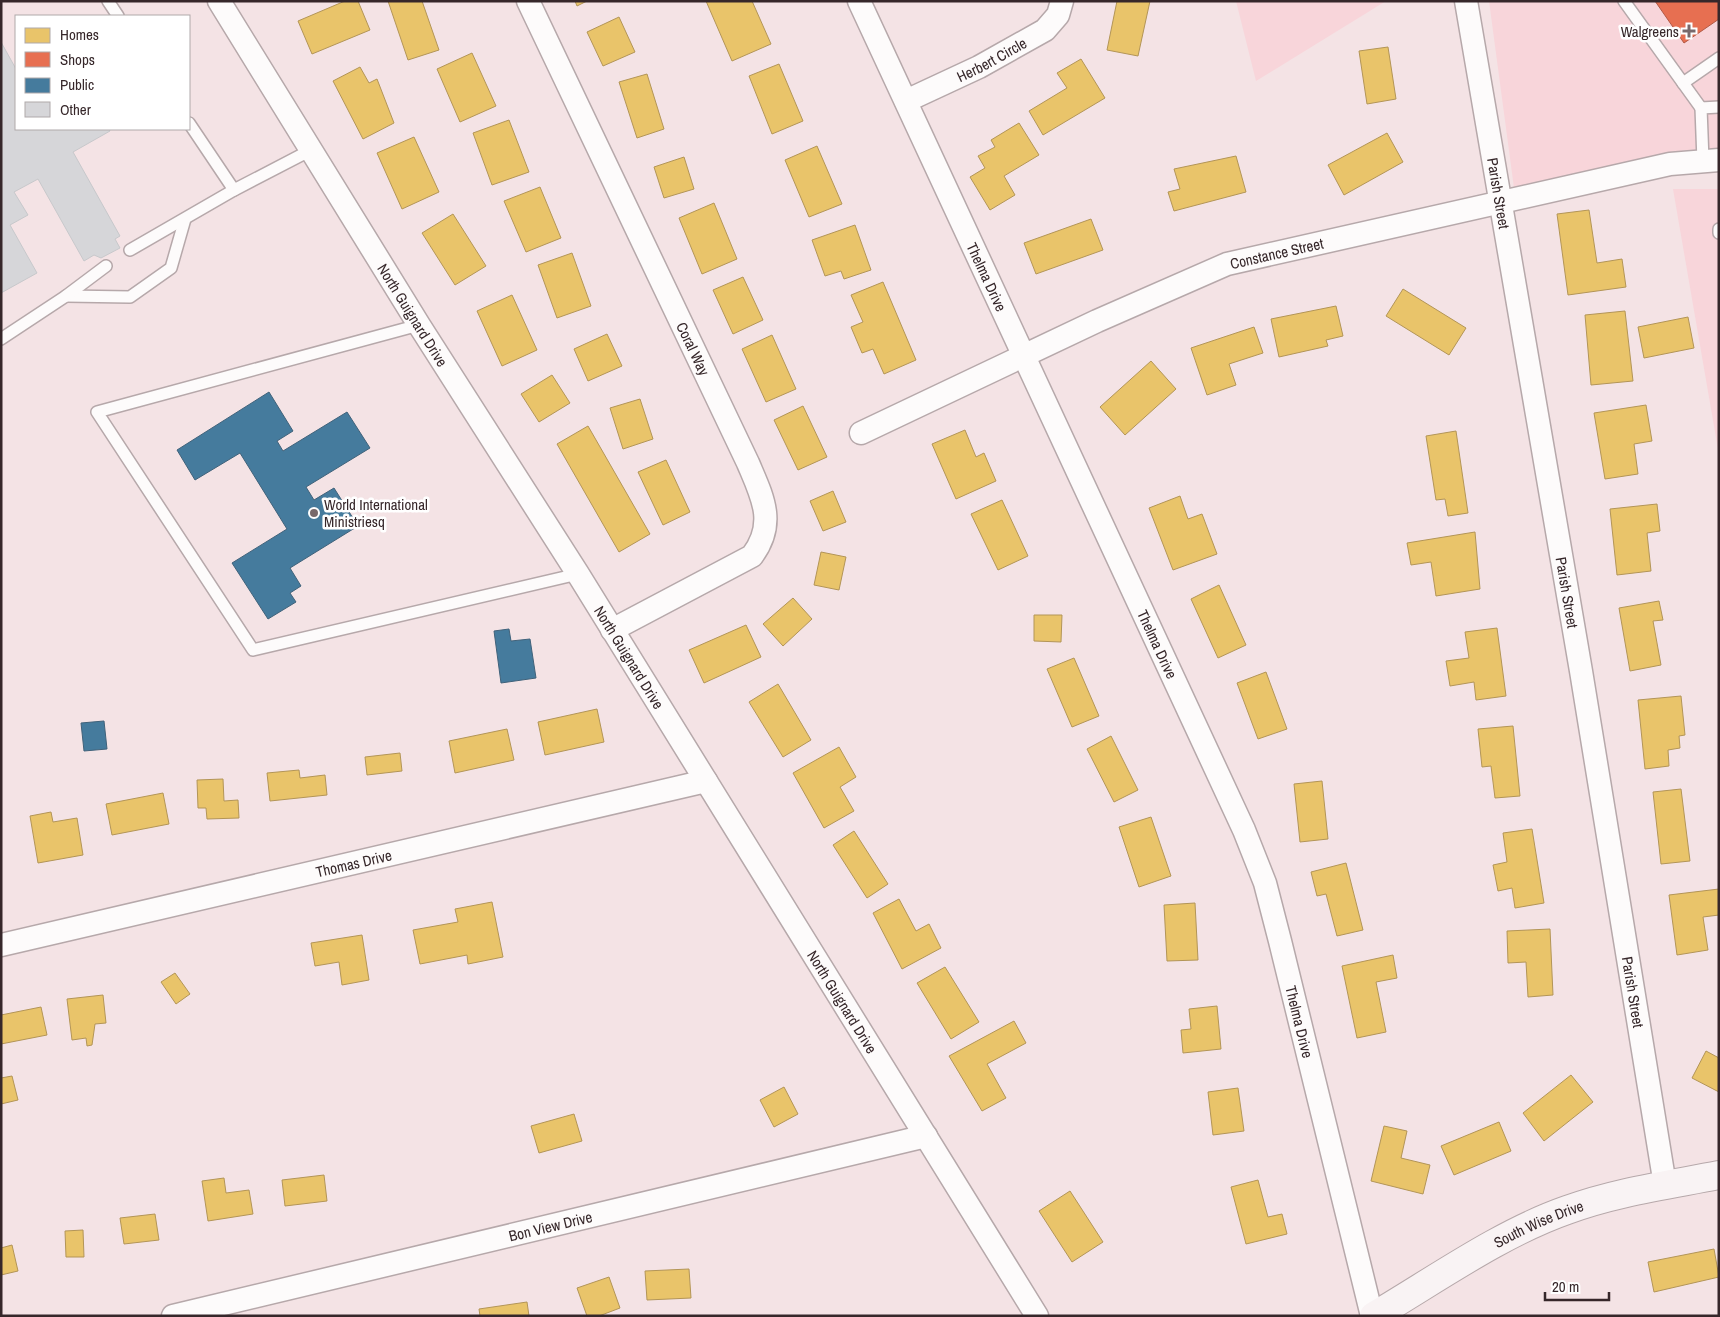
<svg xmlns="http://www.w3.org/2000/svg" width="1720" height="1317" font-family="'Archivo Narrow',sans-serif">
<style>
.built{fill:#f8d5da}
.homes{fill:#e9c46a;stroke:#b39557}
.shops{fill:#e76f51;stroke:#b25945}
.public{fill:#457b9d;stroke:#40627a}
.building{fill:#d6d6d9;stroke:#c7c8cb}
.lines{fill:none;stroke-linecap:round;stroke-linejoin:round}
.lane-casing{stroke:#b6a8aa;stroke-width:14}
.street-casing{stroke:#b6a8aa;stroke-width:25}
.secondary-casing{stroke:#b6a8aa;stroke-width:30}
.lane{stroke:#fdfbfb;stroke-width:11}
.street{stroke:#fdfbfb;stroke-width:22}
.secondary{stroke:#f9f3f4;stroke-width:28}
.poi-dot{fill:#78696b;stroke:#fff;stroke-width:2}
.labels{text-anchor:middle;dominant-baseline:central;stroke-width:5;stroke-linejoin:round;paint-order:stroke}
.poi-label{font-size:15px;fill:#36272a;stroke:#fff;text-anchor:end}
.street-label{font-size:15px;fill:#36272a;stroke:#fff}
</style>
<rect width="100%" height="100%" fill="#f4e3e5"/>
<g class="built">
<path d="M1236,1H1386L1256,81Z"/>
<path d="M1489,1H1719V149L1671,152L1514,188Z"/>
<path d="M1673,189H1719V455Z"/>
</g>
<g class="homes">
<path d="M345,1H358L370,30L312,54L298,21Z"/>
<path d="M388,1H422L439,50L408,60Z"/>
<path d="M575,1H587L577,6Z"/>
<path d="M706,1H752L771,44L732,61Z"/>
<path d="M1117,1H1150L1138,56L1107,50Z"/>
<path d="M619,17L635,52L603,66L587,32Z"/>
<path d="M1388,47L1396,99L1367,104L1359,51Z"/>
<path d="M472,53L496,106L460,122L437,69Z"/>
<path d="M1081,59L1105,98L1043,135L1029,111L1067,88L1057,73Z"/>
<path d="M779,64L803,121L772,134L749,76Z"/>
<path d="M360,67L369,83L377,79L394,123L363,139L333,81Z"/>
<path d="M647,74L664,129L637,138L619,82Z"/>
<path d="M509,120L529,172L492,185L473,133Z"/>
<path d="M1019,123L1039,155L1004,176L1015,195L990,210L970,177L985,168L978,156L995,147L991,140Z"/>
<path d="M1387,133L1403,162L1344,195L1328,165Z"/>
<path d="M414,137L439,192L402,209L377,153Z"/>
<path d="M817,146L842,204L809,217L785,160Z"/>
<path d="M1236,156L1246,192L1174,211L1168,192L1180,189L1174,169Z"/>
<path d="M684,157L694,189L664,198L654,167Z"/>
<path d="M540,187L561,238L526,252L504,201Z"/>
<path d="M714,203L737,259L702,274L679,218Z"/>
<path d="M1589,210L1597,263L1622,259L1626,287L1568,295L1557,214Z"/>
<path d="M453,214L486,266L455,285L422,233Z"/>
<path d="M1091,219L1103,250L1036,274L1024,243Z"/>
<path d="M855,225L871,270L844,279L841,271L825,276L812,240Z"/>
<path d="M572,253L591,306L557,318L538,265Z"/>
<path d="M743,277L763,320L733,334L713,290Z"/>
<path d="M883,282L916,360L884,374L873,349L862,353L851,327L863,322L851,295Z"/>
<path d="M1403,289L1466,328L1449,355L1386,316Z"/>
<path d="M512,295L537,350L502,366L477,311Z"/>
<path d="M1336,306L1343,336L1326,340L1328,346L1279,357L1271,319Z"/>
<path d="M1625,311L1633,381L1591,385L1585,315Z"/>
<path d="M1688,317L1694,348L1644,358L1638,327Z"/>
<path d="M1254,327L1263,353L1229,364L1236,385L1207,395L1191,348Z"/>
<path d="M607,334L622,366L588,381L574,349Z"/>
<path d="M772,335L796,389L766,402L742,349Z"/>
<path d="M1151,361L1176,389L1125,435L1100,407Z"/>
<path d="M552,375L570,403L539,422L521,394Z"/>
<path d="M640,399L653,439L623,449L610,408Z"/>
<path d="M1646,405L1652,441L1634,444L1638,474L1605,479L1594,413Z"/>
<path d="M803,406L827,457L798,470L774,420Z"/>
<path d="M588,426L650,534L619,552L557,444Z"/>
<path d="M965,430L976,457L984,453L996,481L956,499L932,444Z"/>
<path d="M1456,431L1468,513L1448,516L1445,499L1436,500L1426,436Z"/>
<path d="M666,460L690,512L663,525L638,472Z"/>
<path d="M833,491L846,522L823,531L810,501Z"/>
<path d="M1180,496L1188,519L1202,514L1217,554L1173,570L1149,508Z"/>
<path d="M1002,500L1028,556L998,570L971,514Z"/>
<path d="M1657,504L1660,531L1647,533L1651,571L1617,575L1610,509Z"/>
<path d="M1475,532L1480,589L1436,596L1431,562L1411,565L1407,543Z"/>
<path d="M821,552L846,557L839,590L814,585Z"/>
<path d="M1219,585L1246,645L1218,658L1191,599Z"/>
<path d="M793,598L812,619L783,646L763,624Z"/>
<path d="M1659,601L1663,620L1653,621L1661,665L1630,671L1619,608Z"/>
<path d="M1034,615H1062L1061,642L1034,641Z"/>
<path d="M746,625L761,657L704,683L689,650Z"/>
<path d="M1497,628L1506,696L1476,700L1474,682L1450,686L1446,661L1469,658L1465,632Z"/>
<path d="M1074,658L1099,716L1072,727L1047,669Z"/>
<path d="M1266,672L1287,729L1258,739L1237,683Z"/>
<path d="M778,684L811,740L783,757L749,702Z"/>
<path d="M1681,696L1685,735L1679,736L1680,748L1668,750L1669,766L1645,769L1638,700Z"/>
<path d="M597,709L604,742L545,755L538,722Z"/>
<path d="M1513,726L1520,796L1495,798L1491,766L1482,767L1478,729Z"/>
<path d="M507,729L514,760L455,773L449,741Z"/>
<path d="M1111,736L1138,790L1114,802L1087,749Z"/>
<path d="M839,747L856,777L840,787L854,811L824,828L793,773Z"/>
<path d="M400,753L402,771L367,775L365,757Z"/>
<path d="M299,770L300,778L325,775L327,795L270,801L267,773Z"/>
<path d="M223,779L224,801L238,800L239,818L207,819L206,808H198L197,780Z"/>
<path d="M1322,781L1328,839L1300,842L1294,784Z"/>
<path d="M1681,789L1690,861L1661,864L1653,792Z"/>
<path d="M163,793L169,824L112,835L106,804Z"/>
<path d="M51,812L53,822L77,818L83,855L38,863L30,816Z"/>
<path d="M1151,817L1171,876L1139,887L1119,827Z"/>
<path d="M1532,829L1544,903L1515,908L1512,888L1498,891L1493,865L1507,862L1503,833Z"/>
<path d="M854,831L888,884L867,898L833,845Z"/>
<path d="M1346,863L1363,930L1337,936L1326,894L1317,896L1311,872Z"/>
<path d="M1719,889V915L1703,917L1708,950L1677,955L1669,895Z"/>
<path d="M899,899L916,931L929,924L941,948L902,969L873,913Z"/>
<path d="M492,902L503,957L468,964L467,955L420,964L413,930L458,922L455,909Z"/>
<path d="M1195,903L1198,960L1167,961L1164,905Z"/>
<path d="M1550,929L1553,995L1528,997L1526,962L1508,963L1507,931Z"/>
<path d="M362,935L369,980L342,985L339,962L315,966L311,943Z"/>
<path d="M1393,955L1397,978L1376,982L1386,1032L1357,1038L1342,966Z"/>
<path d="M945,967L979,1022L951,1039L917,983Z"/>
<path d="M175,973L190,994L176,1004L161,982Z"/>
<path d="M103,995L106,1023L95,1024L92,1045L87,1046L86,1038L72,1040L67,999Z"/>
<path d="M1217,1006L1221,1049L1183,1053L1181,1030L1191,1029L1189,1009Z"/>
<path d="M41,1007L47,1035L1,1044V1015Z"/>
<path d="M1014,1021L1026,1043L987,1064L1006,1098L982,1111L949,1056Z"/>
<path d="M1706,1051L1719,1058V1092L1692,1078Z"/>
<path d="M1571,1075L1593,1102L1544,1141L1523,1113Z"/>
<path d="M12,1076L18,1100L1,1104V1078Z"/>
<path d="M784,1087L798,1114L774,1127L760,1100Z"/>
<path d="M1238,1088L1244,1131L1213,1135L1208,1092Z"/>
<path d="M574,1114L582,1141L539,1153L531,1126Z"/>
<path d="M1499,1122L1511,1151L1454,1175L1441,1146Z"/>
<path d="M1384,1126L1407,1131L1401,1158L1430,1165L1423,1194L1371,1181Z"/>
<path d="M324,1175L327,1201L285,1206L282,1180Z"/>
<path d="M224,1178L226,1193L249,1190L253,1214L208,1221L202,1181Z"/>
<path d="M1258,1180L1268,1217L1282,1214L1287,1234L1246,1244L1231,1187Z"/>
<path d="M1070,1191L1103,1242L1072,1262L1039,1211Z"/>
<path d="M155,1214L159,1240L124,1244L120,1218Z"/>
<path d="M83,1230L84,1257H66L65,1231Z"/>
<path d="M12,1245L18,1271L1,1275V1248Z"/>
<path d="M1714,1249L1719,1277L1654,1292L1648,1262Z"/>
<path d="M689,1269L691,1298L647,1300L645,1271Z"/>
<path d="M609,1277L620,1308L599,1316H587L577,1288Z"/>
<path d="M527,1302L529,1316H480L479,1309Z"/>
</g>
<path class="shops" d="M1655,1H1719V19L1684,43Z"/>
<g class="public">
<path d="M269,392L293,431L277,441L283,451L347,412L370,448L306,487L314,500L334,488L358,526L290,568L301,586L290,593L296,602L268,619L232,563L287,529L240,453L195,480L177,450Z"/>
<path d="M509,629L511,641L530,639L536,678L501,683L494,631Z"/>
<path d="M104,721L107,749L84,751L81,723Z"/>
</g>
<path class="building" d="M1,42L16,69V129H109L110,131L73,152L120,236L115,239L120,248L101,258L94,255L84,261L38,179L14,192L28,215L10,225L37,273L1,293Z"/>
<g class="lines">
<defs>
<g id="lane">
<path d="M108,1L118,16"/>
<path d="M1624,1L1701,108"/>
<path d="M1683,83L1719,58"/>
<path d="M189,123L234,190L311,150"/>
<path d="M1703,161L1701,108L1719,107"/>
<path d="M1719,229V233"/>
<path d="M130,250L234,190"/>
<path d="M66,296L130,297L171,268L185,219"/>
<path d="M419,325L97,412L253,650L578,574"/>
<path d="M1,339L66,296L106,266"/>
</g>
<g id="street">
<path id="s1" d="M219,1L419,325L578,574L1037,1316"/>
<path id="s2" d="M528,1L748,463C762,496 777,523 752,556L612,630"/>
<path id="s3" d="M859,1L1244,830L1265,883L1280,941L1372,1316"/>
<path id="s4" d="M1466,1L1581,671L1665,1185"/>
<path id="s5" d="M906,101L979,67L1045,30L1058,15L1062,1"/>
<path id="s6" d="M861,433L1097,321L1227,264L1670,164L1719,160"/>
<path id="s7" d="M1,945L706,781"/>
<path id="s8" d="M173,1316L926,1136"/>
</g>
<g id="secondary">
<path id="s9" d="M1374,1316C1435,1280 1501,1233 1567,1210C1616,1192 1668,1185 1719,1175"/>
</g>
</defs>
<use href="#lane" class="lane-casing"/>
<use href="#street" class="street-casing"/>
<use href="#secondary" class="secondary-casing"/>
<use href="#lane" class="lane"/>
<use href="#street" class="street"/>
<use href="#secondary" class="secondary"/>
</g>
<g class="poi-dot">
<path d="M1686.5 23.5h5v5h5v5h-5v5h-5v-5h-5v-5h5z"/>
<circle cx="314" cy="513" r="5"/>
</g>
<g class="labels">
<g class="poi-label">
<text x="1679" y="31">Walgreens</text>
<text x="324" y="504" text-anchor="start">World International<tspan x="324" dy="17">Ministriesq</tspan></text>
</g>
<g class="street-label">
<text stroke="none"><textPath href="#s5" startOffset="95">Herbert Circle</textPath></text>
<text stroke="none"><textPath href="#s4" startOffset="195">Parish Street</textPath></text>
<text stroke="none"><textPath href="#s6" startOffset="454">Constance Street</textPath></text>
<text stroke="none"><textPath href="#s3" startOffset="304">Thelma Drive</textPath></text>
<text stroke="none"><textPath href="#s1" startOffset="369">North Guignard Drive</textPath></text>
<text stroke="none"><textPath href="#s2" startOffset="385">Coral Way</textPath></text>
<text stroke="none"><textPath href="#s4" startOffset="600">Parish Street</textPath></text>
<text stroke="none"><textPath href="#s3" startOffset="709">Thelma Drive</textPath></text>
<text stroke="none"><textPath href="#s1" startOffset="774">North Guignard Drive</textPath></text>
<text stroke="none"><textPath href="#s7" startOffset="362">Thomas Drive</textPath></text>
<text stroke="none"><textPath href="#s4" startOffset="1005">Parish Street</textPath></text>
<text stroke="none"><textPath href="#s1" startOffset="1179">North Guignard Drive</textPath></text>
<text stroke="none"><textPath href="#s3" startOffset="1114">Thelma Drive</textPath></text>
<text stroke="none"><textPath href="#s8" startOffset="388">Bon View Drive</textPath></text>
<text stroke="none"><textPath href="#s9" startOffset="189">South Wise Drive</textPath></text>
</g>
</g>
<rect width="1720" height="1317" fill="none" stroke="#36272a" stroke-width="5"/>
<rect x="15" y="15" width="175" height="115" fill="#ffffff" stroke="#afa9aa"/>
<rect x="25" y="28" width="25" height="15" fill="#e9c46a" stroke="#afa9aa"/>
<text x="60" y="40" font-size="15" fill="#36272a">Homes</text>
<rect x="25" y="52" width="25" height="15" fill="#e76f51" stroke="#afa9aa"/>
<text x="60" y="65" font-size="15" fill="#36272a">Shops</text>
<rect x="25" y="78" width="25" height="15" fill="#457b9d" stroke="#afa9aa"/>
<text x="60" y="90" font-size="15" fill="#36272a">Public</text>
<rect x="25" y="102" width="25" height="15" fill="#d6d6d9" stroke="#afa9aa"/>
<text x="60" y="115" font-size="15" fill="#36272a">Other</text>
<path d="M1545 1292v8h64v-8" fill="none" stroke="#36272a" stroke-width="2.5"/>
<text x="1552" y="1292" font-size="15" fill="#36272a" stroke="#ffffff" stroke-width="4" paint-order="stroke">20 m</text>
</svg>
